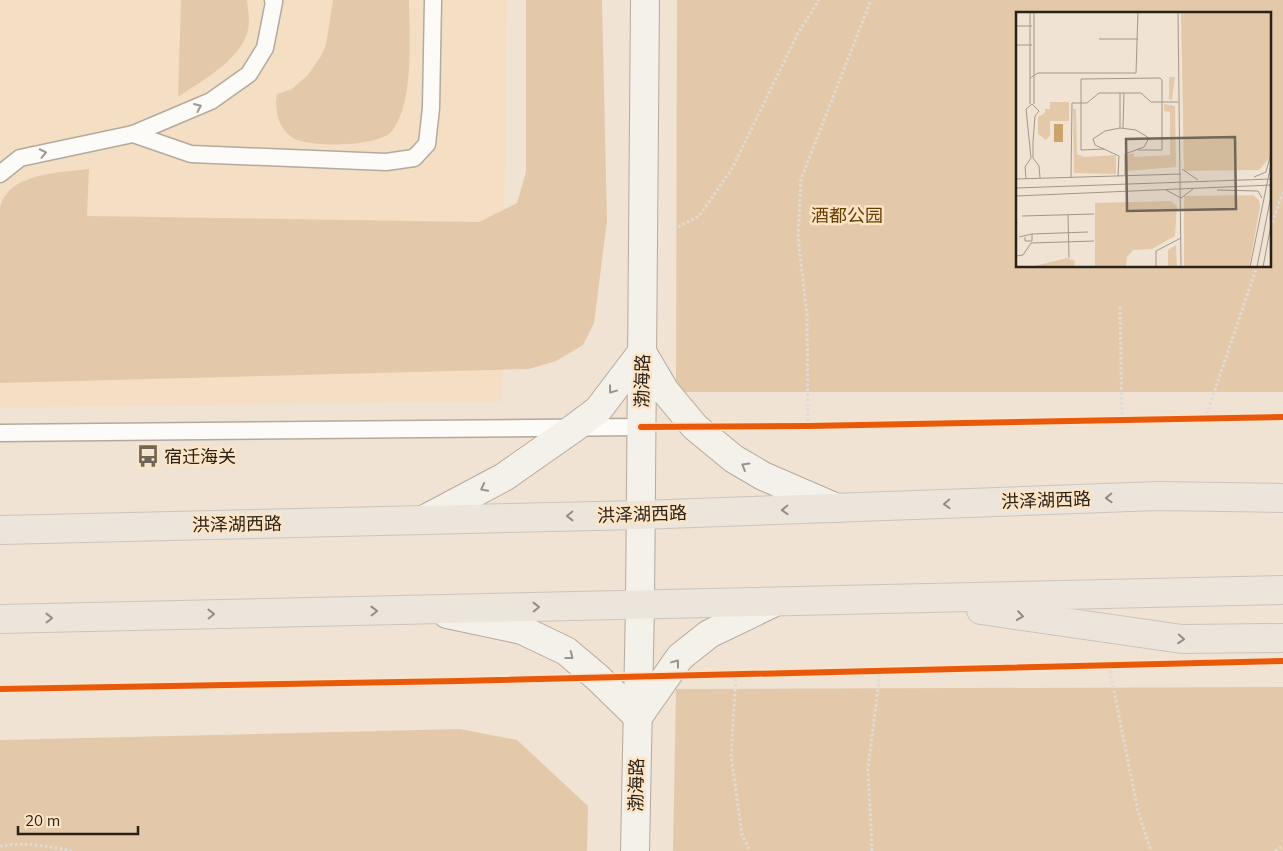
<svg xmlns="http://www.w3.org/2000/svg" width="1283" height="851" font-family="Mulish,'Noto Sans SC',sans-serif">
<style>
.built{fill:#f5dfc4}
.green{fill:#e3c9a9;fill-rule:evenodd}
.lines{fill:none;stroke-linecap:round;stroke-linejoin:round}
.lane-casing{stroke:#b4a99d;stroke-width:19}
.secondary-casing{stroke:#b4a99d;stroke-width:30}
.primary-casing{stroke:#cbc4bc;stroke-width:30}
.path{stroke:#e0dbd6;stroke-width:3;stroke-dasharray:2.5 2.5;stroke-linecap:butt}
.lane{stroke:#fdfbf8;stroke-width:16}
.secondary{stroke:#f4f0ea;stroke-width:28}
.primary{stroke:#ece5dc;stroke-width:28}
.cycleway-casing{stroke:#fde4c6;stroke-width:9}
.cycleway{stroke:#e8590c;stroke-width:6}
.oneway{stroke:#9e9993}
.oneway2{stroke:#9a938b}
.oneway3{stroke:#958d83}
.labels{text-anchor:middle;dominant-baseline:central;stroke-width:5;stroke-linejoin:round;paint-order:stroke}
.park-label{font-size:18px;fill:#643f01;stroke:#fde4c6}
.street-label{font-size:18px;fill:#2b2217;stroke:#fde4c6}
.poi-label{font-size:18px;fill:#2b2217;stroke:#fde4c6;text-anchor:start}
.inset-road{fill:none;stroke:#a19688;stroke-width:1}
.view{fill:#706659;fill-opacity:0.15;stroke:#706659;stroke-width:2.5}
.inset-edge{fill:none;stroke:#2b2217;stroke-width:2.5}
</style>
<rect width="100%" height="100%" fill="#f0e3d3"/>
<path class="built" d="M0,0H507L502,401L0,408Z"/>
<g class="green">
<path d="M181,0H247C248,8 249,16 249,23C247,57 203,80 178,97Z"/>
<path d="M333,0H409C409,37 415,101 392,131C380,147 308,148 293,138C278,128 274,110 277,94L292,89L308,75L321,56L326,45Z"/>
<path d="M526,0H602L607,221L594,323L583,345L556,361L529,369L0,383V208C8,172 60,173 89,169L87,216L479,222L517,203L526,172Z"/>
<path d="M677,0H1283V392H676ZM1017,14H1269V266H1017Z"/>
<path d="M1283,687V851H673L676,689Z"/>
<path d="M460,729L517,740L588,806L587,851H0V740Z"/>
</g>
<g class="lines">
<defs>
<g id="lane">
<path d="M133,134L191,154L386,162L414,158L427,144L431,108L433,0"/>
<path d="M0,174L20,158L133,134L211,101L249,74L265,48L274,2L273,0"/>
<path d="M0,433L641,427"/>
</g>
<g id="secondary">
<path d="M423,520L504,477L574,428L598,410L642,352L665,391L695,427L734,459L763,476L837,508"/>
<path d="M447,614L522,630L566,651L597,677L638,717L680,657L709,634L775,602"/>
<path d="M635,851L640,605L645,0"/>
</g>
<g id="primary">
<path d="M0,530L640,515L1158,496L1283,498"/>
<path d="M981,610L1182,639L1283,638"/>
<path d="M0,619L1283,590"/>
</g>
</defs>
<use href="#lane" class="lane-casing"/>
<use href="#secondary" class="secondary-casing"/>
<use href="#primary" class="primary-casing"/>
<g class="path">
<path d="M678,227L699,216L732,169L798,33L819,0"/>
<path d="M1269,232L1283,192"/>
<path d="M1120,307L1122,420"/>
<path d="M1205,419L1257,266"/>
<path d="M808,426L807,315L798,237L801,179L869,5L872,0"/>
<path d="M1109,666L1138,811L1151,851"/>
<path d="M736,674L731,755L742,835L750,851"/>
<path d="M0,846C24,842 48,846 72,851"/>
<path d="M872,851L868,769L880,671"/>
<path d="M1275,851L1283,846"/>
</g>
<use href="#lane" class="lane"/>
<use href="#secondary" class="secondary"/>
<use href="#primary" class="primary"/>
<defs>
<g id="cycleway">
<path d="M641,427L808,426L1283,417"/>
<path d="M0,689L458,681L1283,661"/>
</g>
</defs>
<use href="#cycleway" class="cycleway-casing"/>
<use href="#cycleway" class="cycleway"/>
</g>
<defs><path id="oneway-chevron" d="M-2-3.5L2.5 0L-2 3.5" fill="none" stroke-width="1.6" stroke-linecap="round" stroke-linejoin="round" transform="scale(1.25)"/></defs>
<g class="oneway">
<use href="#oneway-chevron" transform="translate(198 107) rotate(-23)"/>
<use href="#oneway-chevron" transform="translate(43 153) rotate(-12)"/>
</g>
<g class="oneway2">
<use href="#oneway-chevron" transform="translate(612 390) rotate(127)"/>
<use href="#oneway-chevron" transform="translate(745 466) rotate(-149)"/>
<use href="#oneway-chevron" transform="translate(484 488) rotate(152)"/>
<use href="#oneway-chevron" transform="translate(570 656) rotate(38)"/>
<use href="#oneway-chevron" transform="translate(676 663) rotate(-53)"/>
</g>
<g class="oneway3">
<use href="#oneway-chevron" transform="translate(1109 498) rotate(178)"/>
<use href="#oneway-chevron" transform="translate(947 504) rotate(178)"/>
<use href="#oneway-chevron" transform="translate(785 510) rotate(178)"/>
<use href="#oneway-chevron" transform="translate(570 516) rotate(179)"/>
<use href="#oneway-chevron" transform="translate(536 607) rotate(-1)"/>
<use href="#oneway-chevron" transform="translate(374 611) rotate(-1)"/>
<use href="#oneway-chevron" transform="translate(211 614) rotate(-1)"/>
<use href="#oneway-chevron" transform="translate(1020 616) rotate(8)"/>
<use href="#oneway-chevron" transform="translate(49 618) rotate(-1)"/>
<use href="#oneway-chevron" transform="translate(1181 639) rotate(4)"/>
</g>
<defs>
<symbol id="bus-bare" viewBox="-9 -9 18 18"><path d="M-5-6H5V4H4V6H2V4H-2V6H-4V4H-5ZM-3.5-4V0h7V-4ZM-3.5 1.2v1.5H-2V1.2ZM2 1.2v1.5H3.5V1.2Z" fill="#706659" stroke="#fde4c6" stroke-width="2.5" paint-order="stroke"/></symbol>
</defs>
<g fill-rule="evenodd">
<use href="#bus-bare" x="132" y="440" width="32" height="32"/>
</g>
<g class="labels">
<g class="park-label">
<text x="847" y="215">酒都公园</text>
</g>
<g class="street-label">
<text transform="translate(642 381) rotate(-89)">渤海路</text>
<text transform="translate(1046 500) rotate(-2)">洪泽湖西路</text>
<text transform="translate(642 514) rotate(-2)">洪泽湖西路</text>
<text transform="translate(237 524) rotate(-1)">洪泽湖西路</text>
<text transform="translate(636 785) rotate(-89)">渤海路</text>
</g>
<g class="poi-label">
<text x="164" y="456">宿迁海关</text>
</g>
</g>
<g transform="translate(1016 12)">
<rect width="255" height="255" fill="#f0e3d3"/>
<path d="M165,0H255V144L243,158L168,159ZM153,65H159L156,88L153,87ZM34,90H53V109H34V123L30,128L22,122V105L29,101V97H34ZM148,92L159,94L160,155L110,159V143L118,141V145L154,143V100L148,99ZM57,97H60L61,142L68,145L100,143V162L58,161ZM237,183L243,188L244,195L233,255H168V184ZM155,189L161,194L159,224L136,237L117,238L111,245L110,255H79V191ZM160,233L161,255H152V238ZM51,246L59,249L58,254L15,255Z" fill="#e3c9a9"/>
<path d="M38,112H47V130H38Z" fill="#cca36a"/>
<path class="inset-road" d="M14,0V92M162,0L165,255M0,14H16M83,27H122M0,33H16M14,66L22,61H120L122,0M18,92V0M104,116V81M107,116L108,81M88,137L65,138V67L144,66L146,68V138H121M166,157L182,168M102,164L103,144L79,133L77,127L89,119L104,116L120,118L133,126L128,135L109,142V163M55,165L56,91H71L83,81H125L135,90H162M238,165L250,160L255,142M10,166L9,155L15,146L10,97L16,92L23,99L19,104L17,130V146L23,154L24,166M0,167L165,162M0,176L255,167M150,178L165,186L177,177M201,178L242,179L246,186M0,184L255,173M52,203L53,246M6,204L78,202M16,222L72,220M3,225L16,222V229H9V225M0,244L7,243L15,231L78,229M140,255V239L165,226M234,255L255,152M241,255L255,184M247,255L255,213"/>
<path class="view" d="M219,125L220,197L111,199L110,127Z"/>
<rect width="255" height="255" class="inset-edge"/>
</g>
<path d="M18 826v8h120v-8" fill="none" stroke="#2b2217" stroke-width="2.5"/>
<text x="25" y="826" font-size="15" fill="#2b2217" stroke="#fde4c6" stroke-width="4" paint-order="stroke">20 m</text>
</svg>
